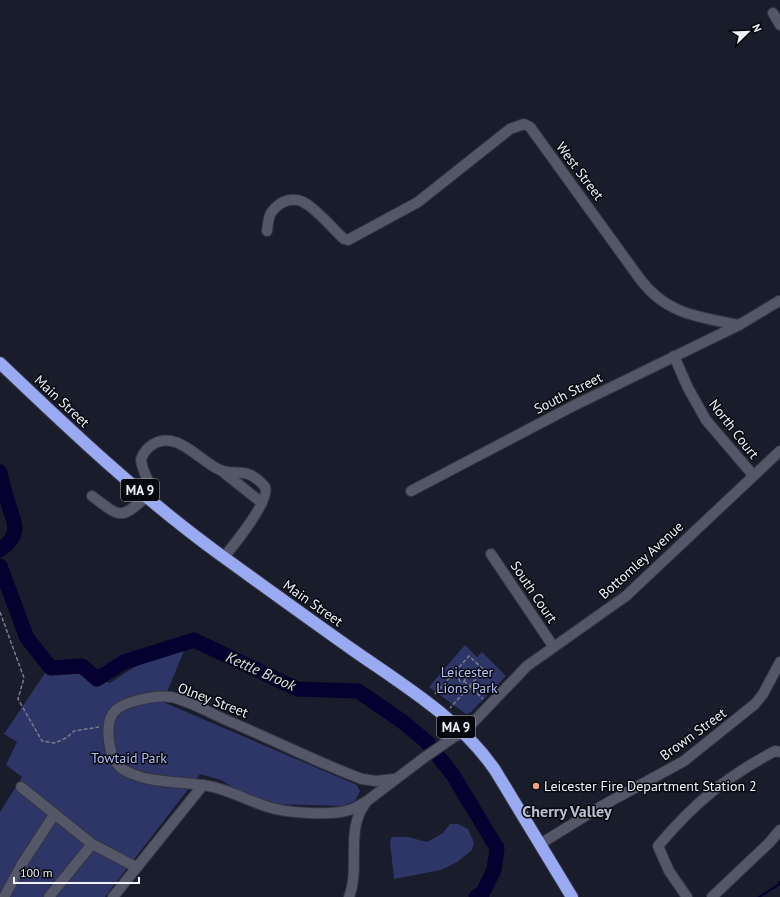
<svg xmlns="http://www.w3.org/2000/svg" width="780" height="897" font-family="'PT Sans',sans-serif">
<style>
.green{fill:#2e3567}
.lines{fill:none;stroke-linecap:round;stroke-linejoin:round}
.stream{stroke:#050030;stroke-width:2.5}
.river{stroke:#050030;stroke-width:15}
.minor-casing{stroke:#343542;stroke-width:12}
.highway-casing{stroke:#343542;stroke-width:14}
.path{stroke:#7a7d89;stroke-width:1.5;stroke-dasharray:4 2;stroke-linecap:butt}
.minor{stroke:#535768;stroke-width:10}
.highway{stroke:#9aaaf2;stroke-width:12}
.poi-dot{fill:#f0a279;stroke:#06070d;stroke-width:1.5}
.labels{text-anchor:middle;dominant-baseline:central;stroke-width:3;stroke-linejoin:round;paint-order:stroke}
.shield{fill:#06070d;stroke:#a9acb4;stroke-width:1}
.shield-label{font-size:13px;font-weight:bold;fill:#eff2fc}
.street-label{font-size:14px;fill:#eff2fc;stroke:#06070d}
.park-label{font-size:14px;fill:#b3c0f6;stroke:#06070d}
.poi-label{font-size:14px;fill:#eff2fc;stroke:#06070d;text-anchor:start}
.water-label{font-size:15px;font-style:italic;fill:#dadef1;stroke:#06070d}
.quarter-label{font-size:16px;font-weight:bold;fill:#bcc1d5;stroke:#06070d}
</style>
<rect width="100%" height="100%" fill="#191c2a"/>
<g class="green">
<path d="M465,645L477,657L482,652L506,676L471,712L466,714L429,687Z"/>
<path d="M186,646L163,702L357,785L360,791L355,801L343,806L271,804L246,796L221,780L200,774L105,897H0V812L22,777L6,765L17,742L4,734L45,673H76L110,683C137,665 155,654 186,646Z"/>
<path d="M450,824H458L468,829L474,843L472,850L457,862L441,870L394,879L390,842L392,837H408L427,842L443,833Z"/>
</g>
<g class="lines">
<path class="stream" d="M759,897L778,885L780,882"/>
<g class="river">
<path d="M0,472C2,483 5,493 8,503C15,525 22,534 0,550"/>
<path d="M0,566L27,638L51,668L82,666L97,679L124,662L194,640L297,689L358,691L403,722L427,742L453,775L497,848L494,870L482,894L476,897"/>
</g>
<defs>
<g id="minor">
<path d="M773,13L780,25"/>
<path d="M267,231C268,226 268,217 271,213C280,200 295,195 308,205C321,214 332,228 344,239L348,240L418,202L510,129L524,124L530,127L640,279C666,314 698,317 739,325L779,301L780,302"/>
<path d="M674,356L688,388L706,420L753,475"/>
<path d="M222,471L262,503"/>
<path d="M411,491L573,406L739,325"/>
<path d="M92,496C120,517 120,521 147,496"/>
<path d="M154,502C154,485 142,475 141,459C143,454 147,448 152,445C175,429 198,459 218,469C235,478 246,464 265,487C271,500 233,546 224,557"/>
<path d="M491,554L553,646"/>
<path d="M21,787L92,844L49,897"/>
<path d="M365,802C360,805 355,809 349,810C332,816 286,813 268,807C248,801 230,790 209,786C183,781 149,784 126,771C116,766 112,758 110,747C108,738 107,723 112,715C119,701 157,695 171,697C190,701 208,712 226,720C272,739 316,762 362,779L376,781L394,779"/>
<path d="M92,844L136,867"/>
<path d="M540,844L600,807L684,761L755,704L763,694L780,662"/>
<path d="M4,897L22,864L54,815"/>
<path d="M113,897L203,785"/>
<path d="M349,897C361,866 344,829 367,801L425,757L454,737L463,733L527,666L626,596L780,451"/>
<path d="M687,897L669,871L658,846C694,803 726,777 775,751L780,752"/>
<path d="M712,897L769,843L780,830"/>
</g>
<path id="highway" d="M0,363C71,431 142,498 222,556C265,587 309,619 353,650C403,685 460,719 495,770L572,897"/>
</defs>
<use href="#minor" class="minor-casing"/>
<use href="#highway" class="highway-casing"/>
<g class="path">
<path d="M0,612L24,678L18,699L42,741L55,743L66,738L74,731L99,727"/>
<path d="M455,672L460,677"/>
<circle cx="462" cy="679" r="3"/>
<path d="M464,681L483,699"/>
<path d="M435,694L469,656L484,670L450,708"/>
</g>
<use href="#minor" class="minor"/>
<use href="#highway" class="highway"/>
</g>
<circle class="poi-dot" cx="536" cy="786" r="4"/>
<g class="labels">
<g class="shield">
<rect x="121" y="479" width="38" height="22" rx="3"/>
<rect x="437" y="716" width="38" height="22" rx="3"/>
</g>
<g class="shield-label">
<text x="140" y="490">MA 9</text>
<text x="456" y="727">MA 9</text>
</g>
<g class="street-label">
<text transform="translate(580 171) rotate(53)">West Street</text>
<text transform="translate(568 393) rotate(-27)">South Street</text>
<text transform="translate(62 401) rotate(43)">Main Street</text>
<text transform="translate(734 429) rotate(52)">North Court</text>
<text transform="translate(641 560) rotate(-42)">Bottomley Avenue</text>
<text transform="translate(534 592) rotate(56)">South Court</text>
<text transform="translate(313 603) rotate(35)">Main Street</text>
<text transform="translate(213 700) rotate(21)">Olney Street</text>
<text transform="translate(693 734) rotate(-36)">Brown Street</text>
</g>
<g class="park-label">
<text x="467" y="672">Leicester<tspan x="467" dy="16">Lions Park</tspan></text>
<text x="129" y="758">Towtaid Park</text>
</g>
<g class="poi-label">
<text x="544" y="786">Leicester Fire Department Station 2</text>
</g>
<g class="water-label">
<text transform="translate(261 671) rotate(24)">Kettle Brook</text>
</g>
<g class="quarter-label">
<text x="567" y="811">Cherry Valley</text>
</g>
</g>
<g transform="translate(748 32) rotate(67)" stroke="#06070d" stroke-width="3" paint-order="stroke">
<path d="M0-3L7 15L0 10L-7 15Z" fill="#eff2fc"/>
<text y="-6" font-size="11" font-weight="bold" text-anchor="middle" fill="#eff2fc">N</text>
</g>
<path d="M14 877v6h125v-6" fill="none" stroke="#eff2fc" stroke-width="2"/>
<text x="20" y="877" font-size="12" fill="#eff2fc" stroke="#06070d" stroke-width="3" paint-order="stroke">100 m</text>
</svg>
